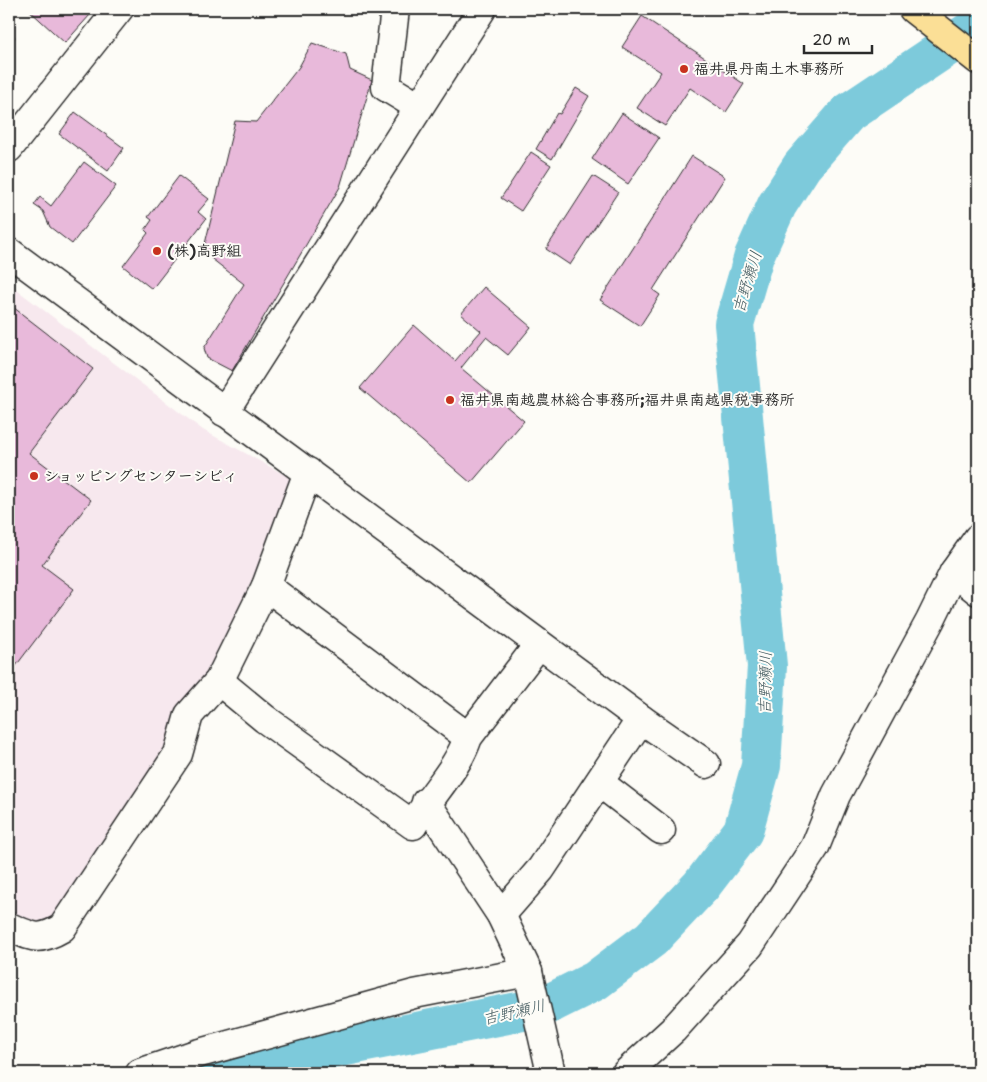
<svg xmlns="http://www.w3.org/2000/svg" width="987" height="1082" font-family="'Shantell Sans','Klee One',sans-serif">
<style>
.built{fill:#f7e8ee}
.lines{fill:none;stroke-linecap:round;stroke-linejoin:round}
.river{stroke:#7dcadb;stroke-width:40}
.building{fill:#e8b9da;stroke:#2b2b2b}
.minor-casing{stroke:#2b2b2b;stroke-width:31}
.major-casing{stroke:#2b2b2b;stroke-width:31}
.minor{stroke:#fdfcf7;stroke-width:28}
.major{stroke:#fbdf96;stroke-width:28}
.poi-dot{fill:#c8321e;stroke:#fdfcf7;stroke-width:2}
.labels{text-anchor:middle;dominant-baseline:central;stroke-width:4;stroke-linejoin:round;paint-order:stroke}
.poi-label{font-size:15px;font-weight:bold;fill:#2b2b2b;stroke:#fdfcf7;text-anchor:start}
.water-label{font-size:16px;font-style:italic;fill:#445b60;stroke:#fdfcf7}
</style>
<rect width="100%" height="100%" fill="#fdfcf7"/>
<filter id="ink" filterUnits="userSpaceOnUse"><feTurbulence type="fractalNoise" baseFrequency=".02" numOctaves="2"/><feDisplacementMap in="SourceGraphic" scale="10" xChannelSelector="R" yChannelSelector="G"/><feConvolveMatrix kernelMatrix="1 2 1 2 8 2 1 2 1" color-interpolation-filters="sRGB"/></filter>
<g filter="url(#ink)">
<path class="built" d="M9,284L203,430L296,481L222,660L176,748L51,926L9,917Z"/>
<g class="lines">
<path class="river" d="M209,1073L543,1007L595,981L651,939L701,886L743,831L761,766L767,666L734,324L754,256L777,205L802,166L848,113L978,26"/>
</g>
<g class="building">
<path d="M28,9H83L90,15L65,43Z"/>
<path d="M642,16L744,84L726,112L690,88L665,126L637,108L661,72L622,47Z"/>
<path d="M9,31L15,37L9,45Z"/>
<path d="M312,43L346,54L350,70L372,80L340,187L232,371L207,358L204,348L244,284L203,252L235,121L256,122L299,67Z"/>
<path d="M576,88L589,96L552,159L536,149L557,113L560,114Z"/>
<path d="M75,112L124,148L108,171L59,134Z"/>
<path d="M622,113L659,138L628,184L592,159Z"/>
<path d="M531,152L551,165L521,211L501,198Z"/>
<path d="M692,156L725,177L653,290L660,295L640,326L600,300Z"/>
<path d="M84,162L116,186L72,244L50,227L43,211L34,205L40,197L51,206Z"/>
<path d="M179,176L209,199L198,212L206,219L152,289L123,266L148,233L145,230L152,220L148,217Z"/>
<path d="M593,176L618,192L570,265L546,249Z"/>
<path d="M484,287L531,327L508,355L486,337L461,368L524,421L471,483L360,388L414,325L455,361L481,331L461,314Z"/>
<path d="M9,304L93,369L29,453L91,500L42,565L74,589L9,675Z"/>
</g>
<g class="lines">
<defs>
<g id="minor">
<path d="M395,9L386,87L419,107"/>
<path d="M9,148L119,9"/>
<path d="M9,252L641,719L541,869L501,915"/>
<path d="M224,412L482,9"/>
<path d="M954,572L978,591"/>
<path d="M266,586L468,737"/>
<path d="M219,681L265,719L413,825C430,795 458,769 468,737L539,644"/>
<path d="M641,719L706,764"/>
<path d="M600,783L661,830"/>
<path d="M426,802L501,915L528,972L551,1073"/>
<path d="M9,927C33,937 38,942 62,928L178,754L189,715L219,681L266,586L308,472"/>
<path d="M140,1073L196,1054L414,994L528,972"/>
<path d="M626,1073L673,1030L750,945L815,847L836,795L930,621L954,572L978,538"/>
</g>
<path id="major" d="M913,9L978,60"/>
</defs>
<use href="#minor" class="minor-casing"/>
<use href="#major" class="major-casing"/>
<use href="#minor" class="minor"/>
<use href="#major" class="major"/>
</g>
</g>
<g class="poi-dot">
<circle cx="684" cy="69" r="5"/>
<circle cx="157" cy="251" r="5"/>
<circle cx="450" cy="400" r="5"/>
<circle cx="34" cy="476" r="5"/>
</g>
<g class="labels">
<g class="poi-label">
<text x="694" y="69">福井県丹南土木事務所</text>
<text x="167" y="251">(株)高野組</text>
<text x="460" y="400">福井県南越農林総合事務所;福井県南越県税事務所</text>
<text x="44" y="476">ショッピングセンターシピィ</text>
</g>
<g class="water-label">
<text transform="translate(747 282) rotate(-73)">吉野瀬川</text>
<text transform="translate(765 683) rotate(-89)">吉野瀬川</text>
<text transform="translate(514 1012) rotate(-13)">吉野瀬川</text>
</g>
</g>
<rect width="987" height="1082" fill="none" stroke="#fdfcf7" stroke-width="30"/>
<rect x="15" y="15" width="957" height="1052" fill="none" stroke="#2b2b2b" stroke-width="2" filter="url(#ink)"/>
<path d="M804 45v8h68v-8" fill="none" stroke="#2b2b2b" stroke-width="2.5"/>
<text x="812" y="45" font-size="15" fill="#2b2b2b" stroke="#fdfcf7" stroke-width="4" paint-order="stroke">20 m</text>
</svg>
